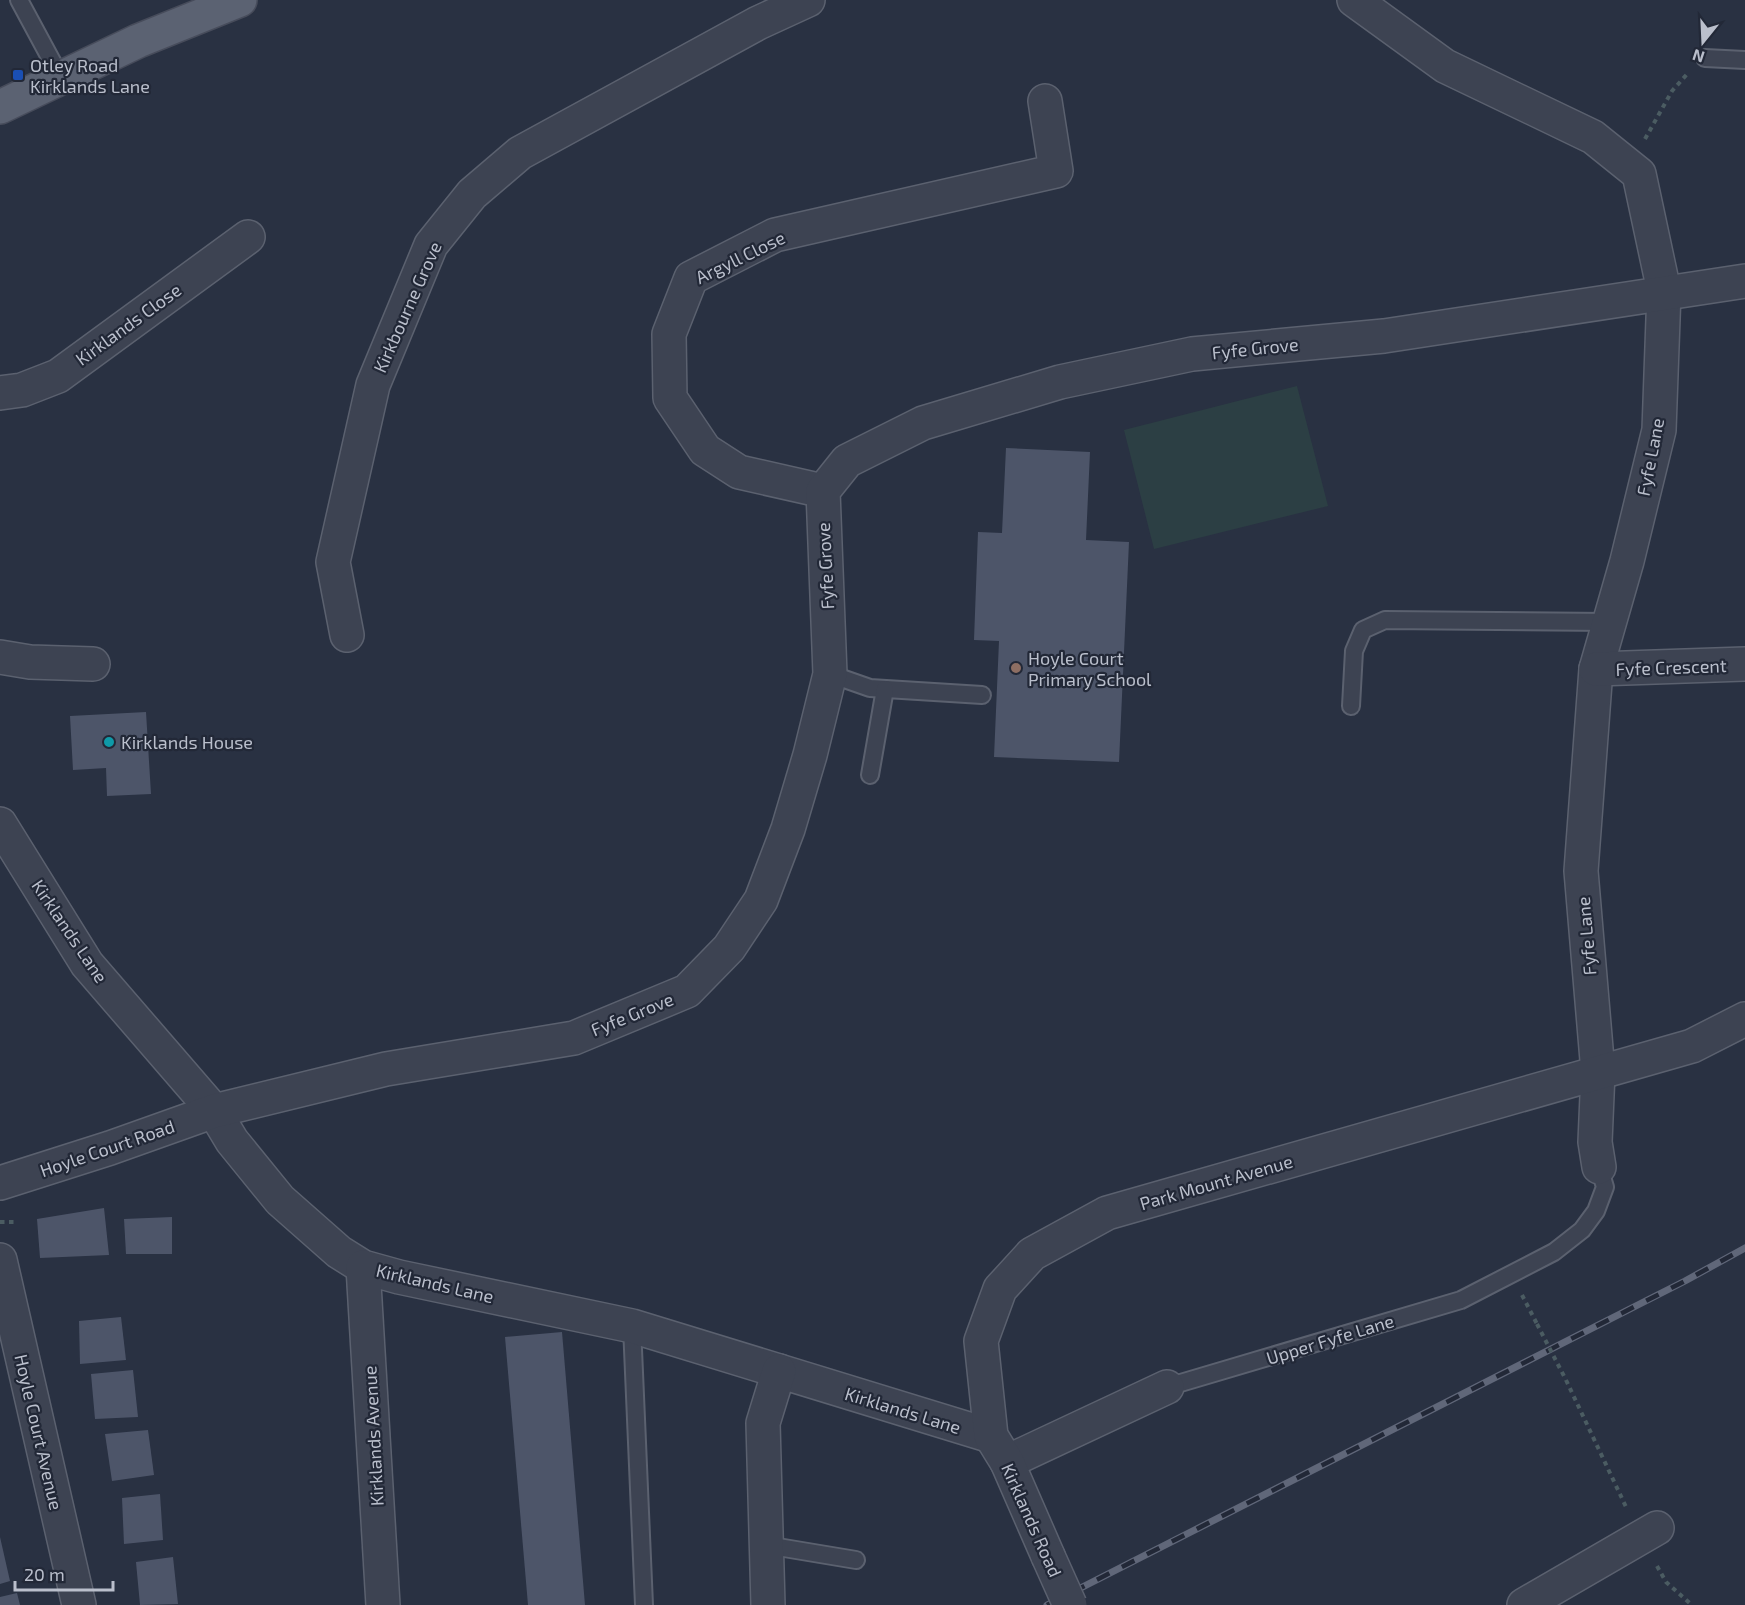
<svg xmlns="http://www.w3.org/2000/svg" width="1745" height="1605" font-family="'Exo 2',sans-serif">
<style>
.green{fill:#2c3f44}
.building{fill:#4d5569}
.lines{fill:none;stroke-linecap:round;stroke-linejoin:round}
.lane-casing{stroke:#5b616f;stroke-width:20}
.street-casing{stroke:#5b616f;stroke-width:36}
.primary-casing{stroke:#474c5b;stroke-width:36}
.path{stroke:#4b5c62;stroke-width:4;stroke-dasharray:4.5 4.5;stroke-linecap:butt}
.lane{stroke:#3d4352;stroke-width:16}
.street{stroke:#3d4352;stroke-width:33}
.primary{stroke:#5b6272;stroke-width:33}
.rail-casing{stroke:#606779;stroke-width:7}
.rail{stroke:#222837;stroke-width:4.5;stroke-dasharray:14;stroke-linecap:butt}
.street-bridge-casing{stroke:#5b616f;stroke-width:36;stroke-linecap:butt}
.path-bridge{stroke:#4b5c62;stroke-width:4;stroke-dasharray:4.5 4.5;stroke-linecap:butt}
.street-bridge{stroke:#3d4352;stroke-width:33}
.transit-dot{fill:#1a4fb4;stroke:#222837;stroke-width:2}
.education-dot{fill:#8d6e63;stroke:#222837;stroke-width:2}
.culture-dot{fill:#0f9aa8;stroke:#222837;stroke-width:2}
.labels{text-anchor:middle;dominant-baseline:central;stroke-width:4.5;stroke-linejoin:round;paint-order:stroke}
.poi-label{font-size:18px;fill:#babfcc;stroke:#222837;text-anchor:start}
.street-label{font-size:18px;fill:#babfcc;stroke:#222837}
</style>
<rect width="100%" height="100%" fill="#293142"/>
<path class="green" d="M1297,386L1328,506L1154,549L1124,430Z"/>
<g class="building">
<path d="M1006,448L1090,452L1086,540L1129,542L1119,762L994,757L999,641L974,640L978,532L1002,533Z"/>
<path d="M146,712L151,794L107,796L106,768L73,770L70,716Z"/>
<path d="M104,1208L109,1255L40,1258L37,1219Z"/>
<path d="M172,1217V1254H126L124,1219Z"/>
<path d="M121,1317L126,1360L80,1364L79,1321Z"/>
<path d="M562,1332L585,1605H528L505,1337Z"/>
<path d="M133,1370L138,1417L95,1419L91,1374Z"/>
<path d="M148,1430L154,1475L112,1481L105,1434Z"/>
<path d="M160,1494L163,1540L124,1544L122,1498Z"/>
<path d="M0,1537L10,1581L0,1584Z"/>
<path d="M173,1557L178,1604L140,1605L136,1562Z"/>
<path d="M17,1593L20,1605H0V1597Z"/>
</g>
<g class="lines">
<defs>
<g id="lane">
<path d="M19,0L61,78"/>
<path d="M1705,58L1745,60"/>
<path d="M830,674L870,688L982,695"/>
<path d="M1351,706L1354,651L1363,630L1385,620L1610,622"/>
<path d="M870,775L885,689"/>
<path d="M632,1326L644,1605"/>
<path d="M1167,1387L1461,1300L1554,1252L1582,1230L1596,1211L1605,1187L1599,1167"/>
<path d="M766,1545L856,1560"/>
</g>
<g id="street">
<path d="M1354,0L1445,66L1593,137L1639,174L1664,291L1659,430L1627,561L1596,669L1581,871L1598,1072L1595,1142L1599,1167"/>
<path d="M0,393L22,390L58,376L248,237"/>
<path d="M823,491L739,472L705,450L670,398L669,334L691,278L775,235L1056,171L1045,101"/>
<path d="M347,635L333,562L373,385L431,245L472,194L520,153L758,23L808,0"/>
<path d="M0,657L30,662L93,664"/>
<path d="M1596,669L1745,664"/>
<path d="M0,824L87,964L214,1111L232,1141L280,1200L339,1252L363,1267L399,1277L632,1326L991,1436"/>
<path d="M0,1183L110,1148L214,1111L386,1069L574,1038L687,991L729,948L761,900L788,829L810,755L830,674L823,491L847,461L923,423L1060,382L1192,354L1384,336L1745,281"/>
<path d="M0,1260L79,1605"/>
<path d="M363,1267L383,1605"/>
<path d="M1007,1462L1167,1387"/>
<path d="M1048,1556L1007,1462L991,1436L981,1341L1000,1289L1032,1254L1107,1213L1692,1046L1745,1019"/>
<path d="M768,1605L763,1423L779,1371"/>
<path d="M1524,1605L1657,1528"/>
</g>
<path id="primary" d="M0,107L138,41L240,0"/>
</defs>
<use href="#lane" class="lane-casing"/>
<use href="#street" class="street-casing"/>
<use href="#primary" class="primary-casing"/>
<g class="path">
<path d="M1645,139L1672,91L1688,73"/>
<path d="M0,1222H16"/>
<path d="M1522,1295L1537,1324"/>
<path d="M1566,1380L1627,1509"/>
<path d="M1657,1566L1666,1582L1692,1605"/>
</g>
<use href="#lane" class="lane"/>
<use href="#street" class="street"/>
<use href="#primary" class="primary"/>
<defs>
<path id="rail" d="M1047,1605L1685,1281L1745,1248"/>
</defs>
<use href="#rail" class="rail-casing"/>
<use href="#rail" class="rail"/>
<defs>
<path id="street-bridge" d="M1048,1556L1070,1605"/>
</defs>
<use href="#street-bridge" class="street-bridge-casing"/>
<path class="path-bridge" d="M1537,1324L1566,1380"/>
<use href="#street-bridge" class="street-bridge"/>
</g>
<rect class="transit-dot" x="12" y="69" width="12" height="12" rx="3"/>
<circle class="education-dot" cx="1016" cy="668" r="6"/>
<circle class="culture-dot" cx="109" cy="742" r="6"/>
<g class="labels">
<g class="poi-label">
<text x="30" y="65">Otley Road<tspan x="30" dy="21">Kirklands Lane</tspan></text>
<text x="1028" y="658">Hoyle Court<tspan x="1028" dy="21">Primary School</tspan></text>
<text x="121" y="742">Kirklands House</text>
</g>
<g class="street-label">
<text transform="translate(740 257) rotate(-26)">Argyll Close</text>
<text transform="translate(407 307) rotate(-66)">Kirkbourne Grove</text>
<text transform="translate(128 324) rotate(-36)">Kirklands Close</text>
<text transform="translate(1255 348) rotate(-6)">Fyfe Grove</text>
<text transform="translate(1650 457) rotate(-79)">Fyfe Lane</text>
<text transform="translate(825 566) rotate(-93)">Fyfe Grove</text>
<text transform="translate(1671 667) rotate(-2)">Fyfe Crescent</text>
<text transform="translate(70 931) rotate(56)">Kirklands Lane</text>
<text transform="translate(1586 936) rotate(-95)">Fyfe Lane</text>
<text transform="translate(632 1014) rotate(-22)">Fyfe Grove</text>
<text transform="translate(107 1148) rotate(-19)">Hoyle Court Road</text>
<text transform="translate(1216 1182) rotate(-16)">Park Mount Avenue</text>
<text transform="translate(435 1283) rotate(13)">Kirklands Lane</text>
<text transform="translate(1330 1339) rotate(-17)">Upper Fyfe Lane</text>
<text transform="translate(903 1410) rotate(17)">Kirklands Lane</text>
<text transform="translate(39 1432) rotate(77)">Hoyle Court Avenue</text>
<text transform="translate(373 1436) rotate(-93)">Kirklands Avenue</text>
<text transform="translate(1032 1520) rotate(66)">Kirklands Road</text>
</g>
</g>
<g transform="translate(1703 42) rotate(198)" stroke="#222837" stroke-width="4.5" paint-order="stroke">
<path d="M0-4.5L10 22L0 15L-10 22Z" fill="#babfcc"/>
<text y="-9" font-size="16" font-weight="bold" text-anchor="middle" fill="#babfcc">N</text>
</g>
<path d="M15 1581v9h98v-9" fill="none" stroke="#babfcc" stroke-width="3"/>
<text x="24" y="1581" font-size="18" fill="#babfcc" stroke="#222837" stroke-width="4.5" paint-order="stroke">20 m</text>
</svg>
